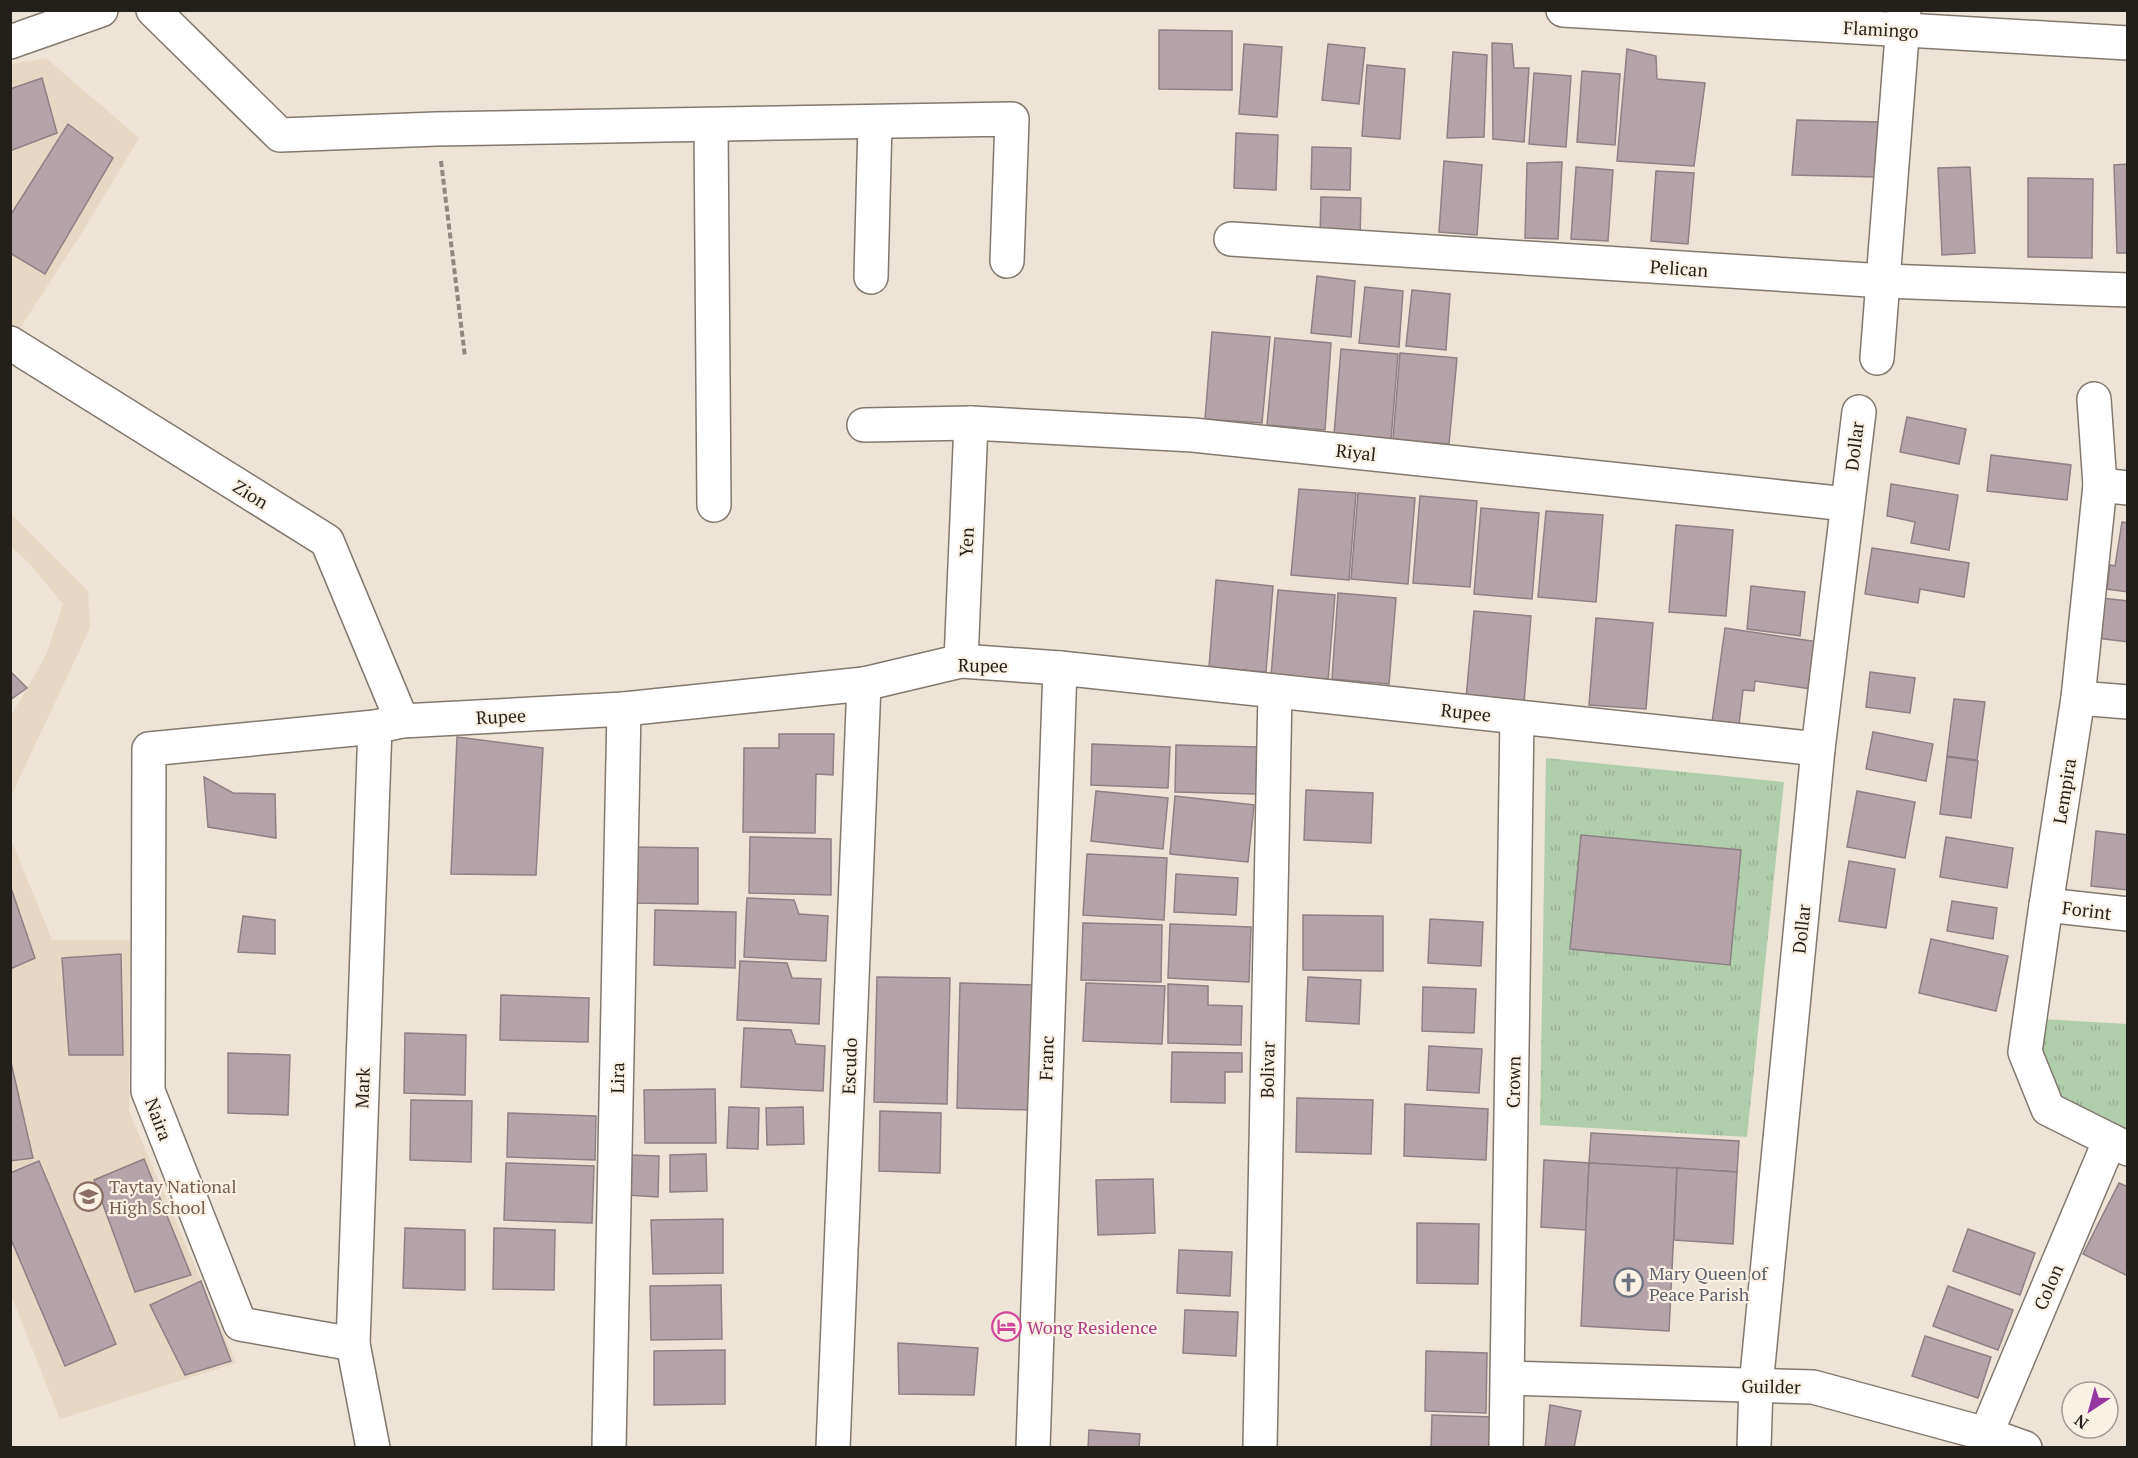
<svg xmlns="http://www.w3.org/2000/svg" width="2138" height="1458" font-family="'PT Serif',serif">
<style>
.education{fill:#e7d8c5}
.grass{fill:url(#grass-tufts)}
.building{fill:#b4a4aa;stroke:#8e8085;stroke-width:1.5}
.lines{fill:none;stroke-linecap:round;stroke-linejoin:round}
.street-casing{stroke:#82786e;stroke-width:36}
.path{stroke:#8f8880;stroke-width:4;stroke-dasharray:6 3;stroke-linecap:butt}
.street{stroke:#fff;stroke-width:33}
.labels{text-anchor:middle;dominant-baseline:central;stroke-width:4.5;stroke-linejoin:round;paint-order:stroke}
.street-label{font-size:18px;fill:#231f1b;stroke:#faf0e4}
.education-label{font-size:18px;fill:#785e54;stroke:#faf0e4;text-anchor:start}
.worship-label{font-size:18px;fill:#5b616d;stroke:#faf0e4;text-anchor:start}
.hotel-label{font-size:18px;fill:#b23c85;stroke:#faf0e4;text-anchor:start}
</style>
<defs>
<pattern id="grass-tufts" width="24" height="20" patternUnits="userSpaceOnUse" patternTransform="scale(1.5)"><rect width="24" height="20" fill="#b1ceac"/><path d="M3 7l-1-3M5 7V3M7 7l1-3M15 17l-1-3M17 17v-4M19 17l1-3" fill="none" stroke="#98b093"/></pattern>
</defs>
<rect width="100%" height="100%" fill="#ede3d7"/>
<g class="education">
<path d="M46,58L139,138L83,231L11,342V64Z"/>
<path d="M11,514L88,591L90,628L11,796V716L46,655L63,604L30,564L11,546Z"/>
<path d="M10,837L52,940H130L129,1111L236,1363L60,1419L11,1295Z"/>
</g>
<g class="grass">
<path d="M1546,758L1784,782L1747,1137L1540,1125Z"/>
<path d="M2042,1019L2127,1024V1132L2098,1118L2058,1094L2040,1063Z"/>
</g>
<g class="building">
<path d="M1159,30L1232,31V90L1159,89Z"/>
<path d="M1492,43L1512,44L1514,68H1529L1524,142L1493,139Z"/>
<path d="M1244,44L1282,47L1277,117L1239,114Z"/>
<path d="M1328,44L1365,48L1359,104L1322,100Z"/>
<path d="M1627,49L1656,56L1657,79L1705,83L1694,166L1617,161Z"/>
<path d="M1453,52L1487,55L1484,137L1447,138Z"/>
<path d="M1367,65L1405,69L1400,139L1362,136Z"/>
<path d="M1582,71L1620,74L1615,145L1577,142Z"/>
<path d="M1534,73L1571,76L1566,147L1529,144Z"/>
<path d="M42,78L57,133L10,151V89Z"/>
<path d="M1797,120L1880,122L1877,177L1792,175Z"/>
<path d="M68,124L113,158L45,274L10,253V216Z"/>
<path d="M1236,133L1278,135L1276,190L1234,188Z"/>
<path d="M1312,147L1351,148L1350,190L1311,189Z"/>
<path d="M1444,161L1482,165L1477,235L1439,232Z"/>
<path d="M1562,162L1558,239L1525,238L1527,163Z"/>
<path d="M2128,164V253H2117L2114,165Z"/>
<path d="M1576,167L1613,170L1608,241L1571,239Z"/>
<path d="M1970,167L1975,253L1942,255L1938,168Z"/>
<path d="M1656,171L1694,173L1688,244L1651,241Z"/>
<path d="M2028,178L2093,179L2092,258L2028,257Z"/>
<path d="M1321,197L1361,198L1360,241L1320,239Z"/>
<path d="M1317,276L1355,281L1351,337L1311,333Z"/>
<path d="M1365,287L1403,291L1399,347L1359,343Z"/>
<path d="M1412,290L1450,294L1446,350L1406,346Z"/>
<path d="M1212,332L1270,337L1262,423L1205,419Z"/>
<path d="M1275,338L1331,343L1325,430L1267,425Z"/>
<path d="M1341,349L1398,354L1391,440L1334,435Z"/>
<path d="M1400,353L1457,358L1449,444L1393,439Z"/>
<path d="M1907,417L1966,429L1959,464L1900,452Z"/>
<path d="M1991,455L2071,465L2067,500L1987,491Z"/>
<path d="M1891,484L1958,495L1949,550L1911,543L1915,522L1887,516Z"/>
<path d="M1299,489L1356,493L1349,580L1291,575Z"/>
<path d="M1358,493L1415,498L1408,584L1351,579Z"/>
<path d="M1420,496L1477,501L1470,587L1413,583Z"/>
<path d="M1481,508L1539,513L1532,599L1474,594Z"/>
<path d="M1546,511L1603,515L1596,602L1538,597Z"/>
<path d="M2122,522L2128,523V592L2107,589L2110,565L2115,566Z"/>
<path d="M1676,525L1733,530L1726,616L1669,612Z"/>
<path d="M1872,548L1969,563L1964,597L1920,589L1918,603L1865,594Z"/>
<path d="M1216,580L1273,586L1266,672L1209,667Z"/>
<path d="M1751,586L1805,592L1800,636L1747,629Z"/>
<path d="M1278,590L1335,595L1328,681L1271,676Z"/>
<path d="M1338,593L1396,598L1389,684L1332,679Z"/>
<path d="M2101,598L2128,601V642L2097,638Z"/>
<path d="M1474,611L1531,616L1524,703L1466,698Z"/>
<path d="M1596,618L1653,623L1646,709L1589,705Z"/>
<path d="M1725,628L1818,642L1811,689L1755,681L1754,691L1743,690L1739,725L1712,722Z"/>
<path d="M10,671L27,688L10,700Z"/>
<path d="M1870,672L1915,678L1910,713L1866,707Z"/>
<path d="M1954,699L1985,702L1977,760L1947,756Z"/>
<path d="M1873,732L1933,744L1926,781L1866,769Z"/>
<path d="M779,734H834L833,775L816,774L815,833L743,832L744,748H779Z"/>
<path d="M457,737L543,748L536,875L451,874Z"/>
<path d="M1092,744L1170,747L1168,788L1091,785Z"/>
<path d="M1176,745L1258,747L1257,794L1175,792Z"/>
<path d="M1947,757L1978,761L1971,818L1940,814Z"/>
<path d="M204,777L233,793L275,794L276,838L208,827Z"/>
<path d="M1306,790L1373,793L1371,843L1304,840Z"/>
<path d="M1096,791L1168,798L1163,849L1091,841Z"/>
<path d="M1857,791L1915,802L1905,858L1847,847Z"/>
<path d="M1175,796L1254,805L1248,862L1170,854Z"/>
<path d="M2096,831L2128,835V890L2091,886Z"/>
<path d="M1581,835L1741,850L1730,965L1570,949Z"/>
<path d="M750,837L831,839V895L749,893Z"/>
<path d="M1946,837L2013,848L2007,888L1940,877Z"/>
<path d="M633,847L698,848V904L633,903Z"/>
<path d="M1087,854L1167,858L1164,920L1083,915Z"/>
<path d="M1849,861L1895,869L1886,928L1839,921Z"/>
<path d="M1176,874L1238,878L1236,915L1174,912Z"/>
<path d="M10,885L35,958L10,969Z"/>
<path d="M747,898L794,900L799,914L828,916L826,961L744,957Z"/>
<path d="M1952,901L1997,908L1993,939L1947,931Z"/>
<path d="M655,910L736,912L735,968L654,965Z"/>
<path d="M1303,915L1383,916V971L1303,970Z"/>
<path d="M243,916L275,920V954L238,952Z"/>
<path d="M1430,919L1483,922L1481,966L1428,963Z"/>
<path d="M1083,923L1162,925L1161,982L1081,980Z"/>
<path d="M1170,924L1251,927L1249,982L1168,978Z"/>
<path d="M1931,939L2008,956L1996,1011L1919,993Z"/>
<path d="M121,954L123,1055H69L62,958Z"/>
<path d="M740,961L787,963L792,978L821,979L819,1024L737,1020Z"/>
<path d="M877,977L950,978L947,1104L874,1102Z"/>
<path d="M1308,977L1361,980L1359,1024L1306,1021Z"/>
<path d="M960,983L1033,985L1030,1110L957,1108Z"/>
<path d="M1086,983L1165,986L1162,1044L1083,1041Z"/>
<path d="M1168,984L1208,986V1005L1242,1006L1241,1045L1168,1043Z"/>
<path d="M1423,987L1476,989L1474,1033L1422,1031Z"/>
<path d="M501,995L589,998L588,1042L500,1040Z"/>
<path d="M744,1028L791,1030L796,1044L825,1046L823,1091L741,1087Z"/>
<path d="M405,1033L466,1035L465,1095L404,1093Z"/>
<path d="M1429,1046L1482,1049L1479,1093L1427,1090Z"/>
<path d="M1172,1052L1242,1053V1072H1225V1103L1171,1102Z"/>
<path d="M228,1053L290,1055L288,1115L228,1113Z"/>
<path d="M10,1058L33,1158L10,1161Z"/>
<path d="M715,1089L716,1143H645L644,1090Z"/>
<path d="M1297,1098L1373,1100L1371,1154L1296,1152Z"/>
<path d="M411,1100L472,1101L471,1162L410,1160Z"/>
<path d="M1405,1104L1488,1109L1486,1160L1404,1156Z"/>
<path d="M729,1107L759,1108L758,1149L727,1148Z"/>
<path d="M803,1107L804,1144L767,1145L766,1108Z"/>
<path d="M880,1111L941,1113L940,1173L879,1171Z"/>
<path d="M508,1113L596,1116L595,1160L507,1157Z"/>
<path d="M1591,1133L1739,1141L1737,1172L1589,1163Z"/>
<path d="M706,1154L707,1191L670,1192V1155Z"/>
<path d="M628,1155L659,1156L658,1197L627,1195Z"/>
<path d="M144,1159L191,1275L135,1292L94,1180Z"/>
<path d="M1544,1160L1589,1163L1586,1230L1541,1227Z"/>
<path d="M39,1161L116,1344L65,1366L10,1237V1173Z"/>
<path d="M506,1163L594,1166L592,1223L504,1220Z"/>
<path d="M1589,1163L1677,1168L1669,1331L1581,1326Z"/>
<path d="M1677,1168L1737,1172L1733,1244L1674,1240Z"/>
<path d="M1153,1179L1155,1233L1098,1235L1096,1180Z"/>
<path d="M2119,1183L2128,1187V1276L2083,1254Z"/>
<path d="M723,1219V1273L653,1274L651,1220Z"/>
<path d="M1417,1223L1479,1224L1478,1284L1417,1283Z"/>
<path d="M405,1228L465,1230V1290L403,1288Z"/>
<path d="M494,1228L555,1230L554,1290L493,1289Z"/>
<path d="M1968,1229L2035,1253L2020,1295L1953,1271Z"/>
<path d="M1179,1250L1232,1252L1230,1296L1177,1293Z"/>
<path d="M201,1281L231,1361L185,1375L150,1305Z"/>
<path d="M721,1285L722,1339L651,1340L650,1286Z"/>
<path d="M1948,1286L2013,1310L1998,1350L1933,1326Z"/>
<path d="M1185,1310L1238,1312L1236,1356L1183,1353Z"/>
<path d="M1925,1336L1991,1357L1978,1398L1912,1376Z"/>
<path d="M898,1343L978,1348L974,1395L899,1394Z"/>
<path d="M725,1350V1404L654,1405V1351Z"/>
<path d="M1426,1351L1487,1353L1486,1413L1425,1411Z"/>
<path d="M1550,1405L1581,1411L1574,1448H1545Z"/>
<path d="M1432,1415L1492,1417V1448H1431Z"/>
<path d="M1089,1430L1140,1434L1139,1448H1088Z"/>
</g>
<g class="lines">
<defs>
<g id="street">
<path d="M153,10L280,135L436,129L1012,119L1007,261"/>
<path d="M1563,10L2128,43"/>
<path d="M10,42L101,10"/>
<path d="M711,125L714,505"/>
<path d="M1231,239L1884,281L2128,290"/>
<path d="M871,277L875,122"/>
<path d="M10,343L327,541L402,721"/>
<path d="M1877,358L1904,10"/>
<path d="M2094,399L2100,485L2078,698L2046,905L2025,1052L2048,1109L2128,1149"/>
<path d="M864,425L971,423L1193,435L1847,504"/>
<path d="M2100,485L2128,488"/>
<path d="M961,661L971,423"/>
<path d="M2078,698L2128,702"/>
<path d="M2046,905L2128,914"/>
<path d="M353,1344L240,1324L148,1091L149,749L375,727L402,721L624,709L864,684L961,661L1060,668L1818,749"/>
<path d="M1509,1378L1813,1387L1986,1434L2025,1448"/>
<path d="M1986,1434L2110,1140"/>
<path d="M373,1448L353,1344L375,727"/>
<path d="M609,1448L624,709"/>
<path d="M833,1448L864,684"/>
<path d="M1033,1448L1060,668"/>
<path d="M1260,1448L1275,692"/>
<path d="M1506,1448L1517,717"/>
<path d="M1754,1448L1756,1386L1818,749L1859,412"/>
</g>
</defs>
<use href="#street" class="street-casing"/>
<path class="path" d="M441,161L465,357"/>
<use href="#street" class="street"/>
</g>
<defs>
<symbol id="school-ring" viewBox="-11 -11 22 22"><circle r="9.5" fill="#faf0e4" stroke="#8d6e63" stroke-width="1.5"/><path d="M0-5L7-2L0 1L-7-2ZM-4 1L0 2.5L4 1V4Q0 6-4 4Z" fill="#8d6e63"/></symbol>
<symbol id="church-ring" viewBox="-11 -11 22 22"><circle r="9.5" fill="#faf0e4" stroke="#6b7280" stroke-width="1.5"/><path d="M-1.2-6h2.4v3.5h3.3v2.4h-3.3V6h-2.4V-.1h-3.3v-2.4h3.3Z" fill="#6b7280"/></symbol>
<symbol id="hotel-ring" viewBox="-11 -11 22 22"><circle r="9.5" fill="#faf0e4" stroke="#d1479c" stroke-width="1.5"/><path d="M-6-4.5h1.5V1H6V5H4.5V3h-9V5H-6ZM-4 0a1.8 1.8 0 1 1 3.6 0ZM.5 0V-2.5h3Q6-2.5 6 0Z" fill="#d1479c"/></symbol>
</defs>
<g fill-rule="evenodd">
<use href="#school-ring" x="72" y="1180" width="33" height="33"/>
<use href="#church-ring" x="1612" y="1266" width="33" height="33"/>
<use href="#hotel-ring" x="990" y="1310" width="33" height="33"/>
</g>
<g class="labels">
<g class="street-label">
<text transform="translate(1881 29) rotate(3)">Flamingo</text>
<text transform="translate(1679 268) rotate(4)">Pelican</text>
<text transform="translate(1854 446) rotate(-83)">Dollar</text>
<text transform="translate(1356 452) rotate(6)">Riyal</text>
<text transform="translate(251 494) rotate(32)">Zion</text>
<text transform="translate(966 542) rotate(-87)">Yen</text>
<text transform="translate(983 665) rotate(1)">Rupee</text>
<text transform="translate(1466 712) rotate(6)">Rupee</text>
<text transform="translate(501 716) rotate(-3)">Rupee</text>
<text transform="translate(2064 791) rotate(-81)">Lempira</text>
<text transform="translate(2087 910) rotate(7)">Forint</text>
<text transform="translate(1801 929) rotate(-84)">Dollar</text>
<text transform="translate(1046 1058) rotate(-88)">Franc</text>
<text transform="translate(849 1066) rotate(-88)">Escudo</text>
<text transform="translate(1267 1070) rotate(-89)">Bolivar</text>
<text transform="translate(617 1078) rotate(-89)">Lira</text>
<text transform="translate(1513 1082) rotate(-89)">Crown</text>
<text transform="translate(362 1088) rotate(-88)">Mark</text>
<text transform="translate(159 1119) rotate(69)">Naira</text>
<text transform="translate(2048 1287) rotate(-67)">Colon</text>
<text transform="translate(1771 1386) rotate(1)">Guilder</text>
</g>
<g class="education-label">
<text x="109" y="1186">Taytay National<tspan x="109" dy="21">High School</tspan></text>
</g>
<g class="worship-label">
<text x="1649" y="1273">Mary Queen of<tspan x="1649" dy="21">Peace Parish</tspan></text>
</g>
<g class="hotel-label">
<text x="1027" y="1327">Wong Residence</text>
</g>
</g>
<rect width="2138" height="1458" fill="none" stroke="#231f1b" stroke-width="24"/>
<g transform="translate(2090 1410) rotate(216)"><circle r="28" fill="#faf0e4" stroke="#a49c94" stroke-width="1.5"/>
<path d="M0-4.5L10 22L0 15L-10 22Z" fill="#9437a1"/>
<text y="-9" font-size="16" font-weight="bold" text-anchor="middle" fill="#231f1b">N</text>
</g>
</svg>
